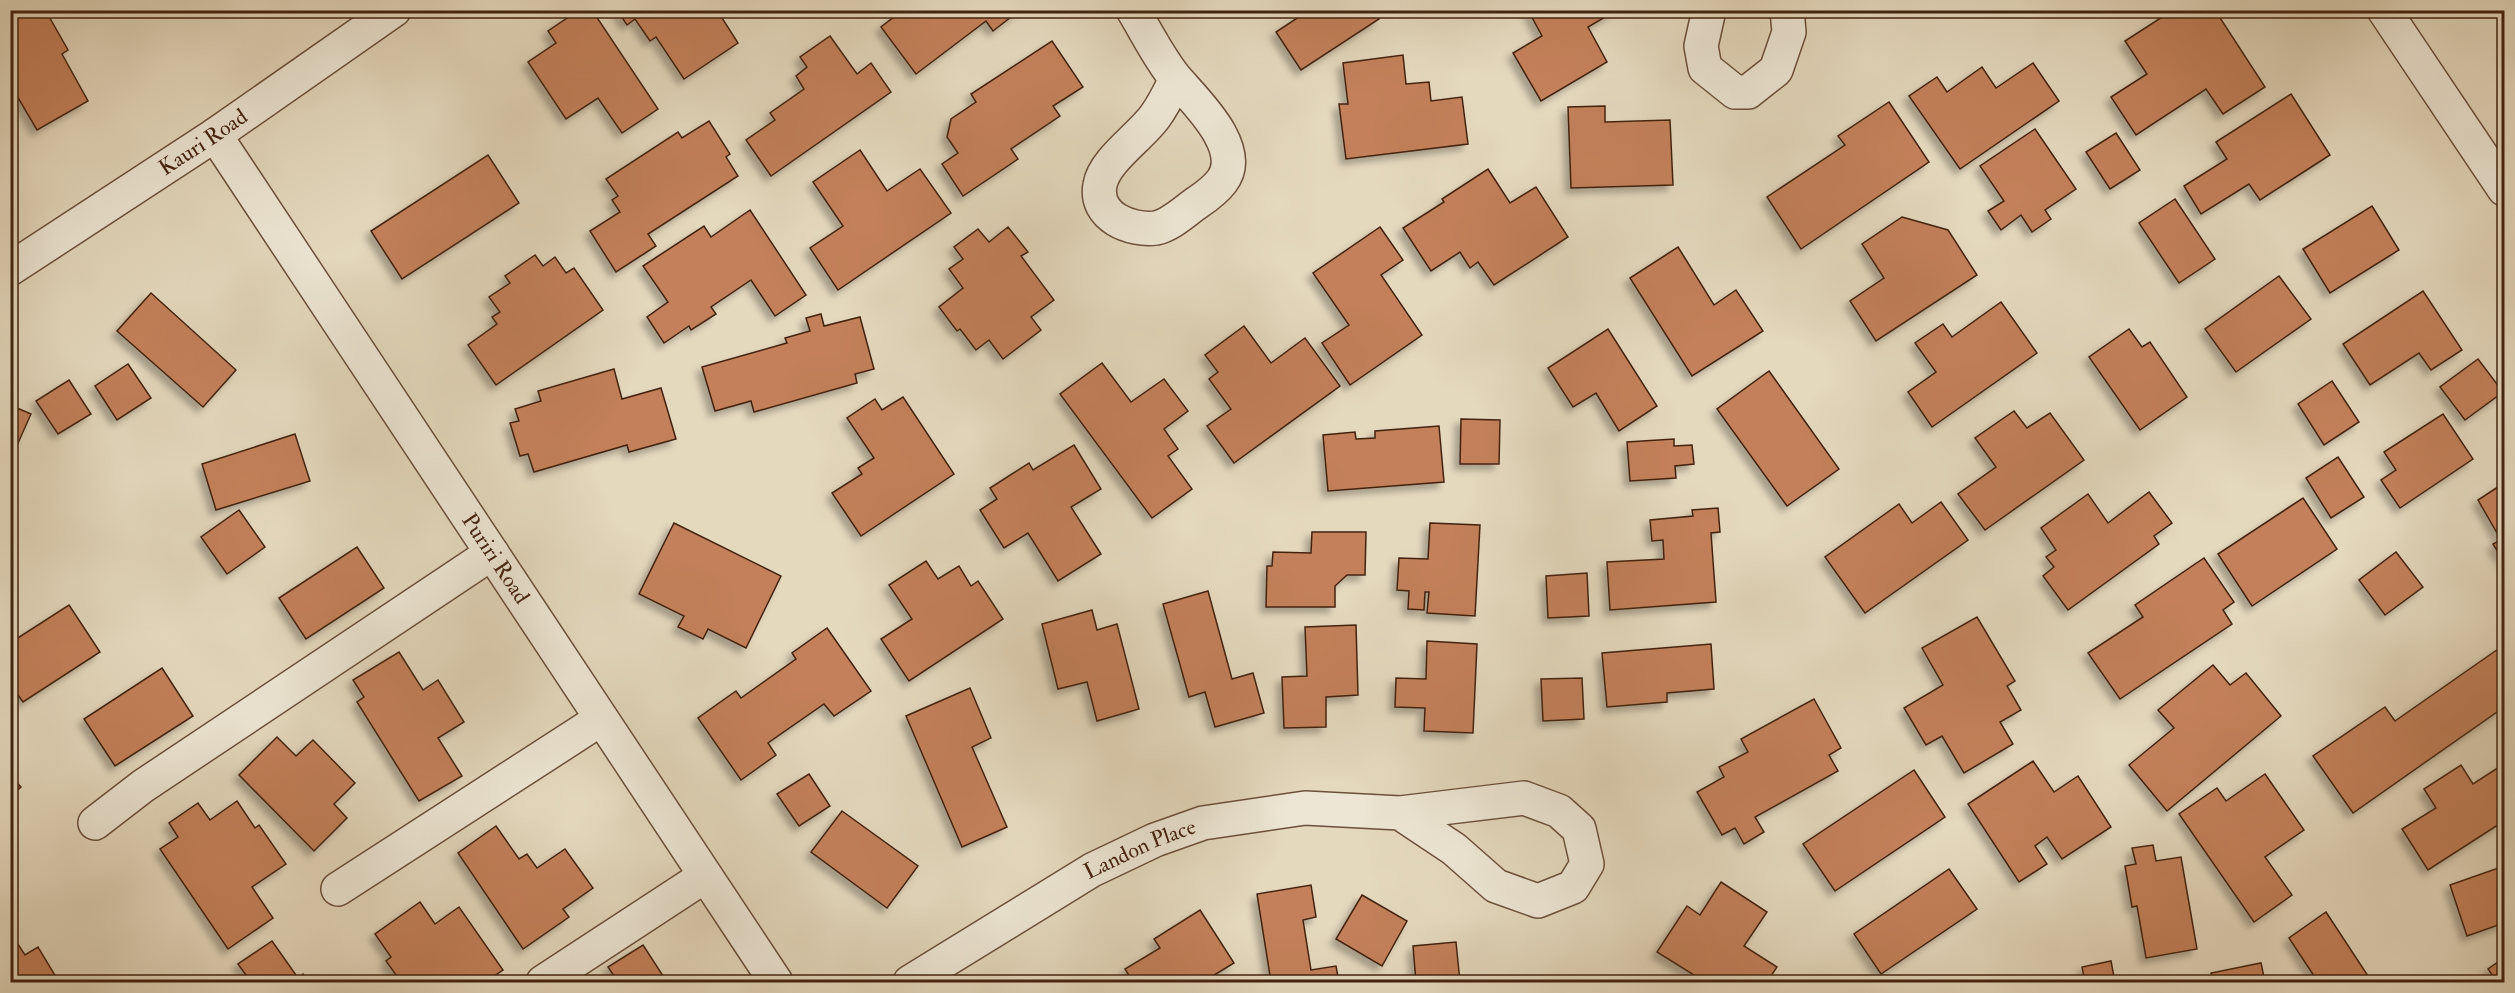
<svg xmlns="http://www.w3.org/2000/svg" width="2515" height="993" font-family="'IM FELL Double Pica',serif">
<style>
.building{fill:#c3805a;stroke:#432310;stroke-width:1.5;filter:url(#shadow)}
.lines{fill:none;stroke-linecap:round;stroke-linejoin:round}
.minor-casing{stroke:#6b503b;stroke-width:36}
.minor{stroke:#ede6d4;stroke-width:33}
.labels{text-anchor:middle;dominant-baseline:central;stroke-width:6;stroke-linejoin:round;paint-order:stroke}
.street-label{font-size:22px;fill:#432310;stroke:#ede6d4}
</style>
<defs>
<filter id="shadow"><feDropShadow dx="-5.5" dy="5.5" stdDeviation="3" flood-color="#0004"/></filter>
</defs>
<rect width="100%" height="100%" fill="#e4d8bd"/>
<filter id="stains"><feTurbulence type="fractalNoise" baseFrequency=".00333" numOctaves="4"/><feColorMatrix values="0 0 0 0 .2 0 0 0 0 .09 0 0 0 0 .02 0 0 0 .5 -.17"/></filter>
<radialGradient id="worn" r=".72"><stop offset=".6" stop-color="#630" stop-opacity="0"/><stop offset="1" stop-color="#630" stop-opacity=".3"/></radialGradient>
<g class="building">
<path d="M10,10H37L40,16L47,13L68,50L62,54L88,101L37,130L10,84Z"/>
<path d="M579,10H592L658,109L622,133L598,98L566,119L528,62L556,43L548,31Z"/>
<path d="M617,10H717L738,43L684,79L656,37L650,41L635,19L627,25Z"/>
<path d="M903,10H1020L993,31L986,21L916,74L881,27Z"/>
<path d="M1303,10H1374L1379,19L1301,70L1276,32L1305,13Z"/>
<path d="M1528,10H1617L1588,27L1607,62L1541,101L1513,53L1542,36Z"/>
<path d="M2173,10H2215L2265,87L2223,114L2206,89L2136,135L2111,97L2147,74L2125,41Z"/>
<path d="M830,36L857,74L871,63L891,92L771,176L746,140L775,120L770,113L804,89L796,76L807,67L800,57Z"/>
<path d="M1052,41L1083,87L1053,106L1060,116L1011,149L1018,159L963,196L942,164L958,153L947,137L951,119L976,102L971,94Z"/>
<path d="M1403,55L1406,84L1429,82L1431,101L1462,97L1468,144L1346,159L1339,104H1348L1343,63Z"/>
<path d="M2033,63L2059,101L1960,169L1909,96L1937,77L1947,92L1982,67L1996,88Z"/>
<path d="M2291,94L2330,155L2260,200L2249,184L2201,214L2184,186L2227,159L2216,142Z"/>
<path d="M1889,102L1929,162L1801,249L1767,197L1845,145L1838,136Z"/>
<path d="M1605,106V122L1670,120L1673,185L1571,188L1568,107Z"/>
<path d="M709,121L730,154L726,157L738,176L648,234L656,246L616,272L590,231L620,212L612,200L618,196L606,179L678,132L682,138Z"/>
<path d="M2035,129L2076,189L2045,210L2051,219L2032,232L2021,215L2001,230L1988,211L2004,201L1980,166Z"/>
<path d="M2116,133L2140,170L2110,189L2086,152Z"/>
<path d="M860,150L887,191L920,169L951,213L838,290L810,248L843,226L813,182Z"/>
<path d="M488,155L519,203L402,279L371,231Z"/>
<path d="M1488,169L1510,203L1536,187L1568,237L1494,285L1478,262L1470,268L1460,252L1431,271L1403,228L1444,202L1442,199Z"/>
<path d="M2175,199L2215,259L2179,283L2139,223Z"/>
<path d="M2372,206L2399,250L2330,293L2303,249Z"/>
<path d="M750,210L806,295L775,316L751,280L711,307L716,314L691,330L689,326L664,343L647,317L668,302L643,266L704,226L711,237Z"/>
<path d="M1902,217L1948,230L1977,275L1876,341L1850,301L1884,278L1862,244Z"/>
<path d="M1008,227L1028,252L1021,256L1054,300L1031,317L1041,330L1003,359L989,340L976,350L960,329L957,331L939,307L963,288L949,269L963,259L954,247L978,229L989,242Z"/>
<path d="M1380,227L1403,260L1381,275L1422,335L1350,385L1322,343L1349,325L1313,273Z"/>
<path d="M1678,247L1714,305L1736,290L1763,331L1692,376L1630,278Z"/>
<path d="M535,255L543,266L555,257L566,273L574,268L603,310L496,385L468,345L497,324L492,317L500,312L489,297L510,283L505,276Z"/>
<path d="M2279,276L2311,319L2236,372L2205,329Z"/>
<path d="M2423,291L2462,350L2431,370L2419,353L2370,385L2343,344Z"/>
<path d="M151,293L236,370L203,407L117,331Z"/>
<path d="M2001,302L2037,353L1932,427L1908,392L1936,372L1915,343L1943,324L1952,337Z"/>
<path d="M821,314L824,326L860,317L874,369L855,374L857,383L754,412L751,401L715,411L702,367L787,343L785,338L810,331L806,318Z"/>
<path d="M1244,326L1271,363L1305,338L1340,386L1234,463L1207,426L1231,409L1209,379L1218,372L1205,355Z"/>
<path d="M1608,329L1657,406L1619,431L1596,393L1573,407L1548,368Z"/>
<path d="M2129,329L2142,347L2150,342L2187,397L2140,430L2089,357Z"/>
<path d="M2478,359L2503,392L2465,420L2440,387Z"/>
<path d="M1102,363L1131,402L1164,379L1188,411L1164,429L1178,449L1168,456L1192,489L1152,518L1060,394Z"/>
<path d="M128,364L151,398L117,420L95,386Z"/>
<path d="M614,369L622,399L661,388L676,439L629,452L627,445L534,472L528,454L520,456L510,423L519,421L515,409L541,401L538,391Z"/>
<path d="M1769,371L1839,469L1787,506L1717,409Z"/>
<path d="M69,380L91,414L58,434L36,401Z"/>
<path d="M2332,381L2359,422L2324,445L2298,404Z"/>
<path d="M903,397L954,474L861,536L832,493L862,474L858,468L874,458L847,418L875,399L882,410Z"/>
<path d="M10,405L31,414L10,461Z"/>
<path d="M2014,411L2027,428L2050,413L2084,460L1985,530L1958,494L1996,467L1975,438Z"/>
<path d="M2443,414L2473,459L2400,508L2381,480L2396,470L2384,452Z"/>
<path d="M1461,419L1500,420L1499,464H1460Z"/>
<path d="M1439,426L1444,482L1328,491L1323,435L1355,432L1356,439L1375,438V431Z"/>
<path d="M295,434L310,481L216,510L202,464Z"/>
<path d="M1674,439V446L1692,445L1694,464L1675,466L1676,478L1630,481L1627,442Z"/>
<path d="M1074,445L1101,489L1071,507L1101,554L1058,581L1028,533L1004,548L980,510L997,499L990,488L1029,463L1033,470Z"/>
<path d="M2338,457L2364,497L2331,518L2306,478Z"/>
<path d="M2504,483V562L2493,544L2501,540L2478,500Z"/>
<path d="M2149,492L2172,523L2154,536L2159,544L2068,610L2043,576L2054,567L2046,557L2056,550L2041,528L2088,494L2108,523Z"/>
<path d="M2303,498L2337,549L2252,606L2218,554Z"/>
<path d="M1941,502L1968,540L1865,613L1825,557L1899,504L1912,523Z"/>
<path d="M1718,508L1720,532L1711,533L1716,602L1610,610L1607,562L1664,559L1663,540L1652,541L1650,520L1693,516L1692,510Z"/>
<path d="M239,510L265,547L227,574L201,537Z"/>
<path d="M674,523L781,576L746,648L708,629L703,639L678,627L684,616L639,594Z"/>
<path d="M1430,523L1480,525L1475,616L1427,613L1429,592H1425L1424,610L1408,609L1409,591L1397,590L1399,558L1428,559Z"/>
<path d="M1312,532H1366L1365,575H1347L1335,586V607H1266L1267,566H1272L1273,552L1311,553Z"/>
<path d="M357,547L384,588L306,639L279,598Z"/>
<path d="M2396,552L2423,587L2385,615L2359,580Z"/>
<path d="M2204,558L2234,602L2223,610L2232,624L2120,699L2088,653L2143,617L2135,605Z"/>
<path d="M926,561L938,579L959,566L971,586L978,581L1003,619L909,681L881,639L912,619L889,585Z"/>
<path d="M1587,573L1589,616L1548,618L1546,576Z"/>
<path d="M1208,591L1232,679L1253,673L1264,713L1215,727L1205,692L1189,697L1163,604Z"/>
<path d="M69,605L100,652L23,702L10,684V643Z"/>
<path d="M1092,610L1097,630L1117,624L1139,709L1097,721L1087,682L1058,689L1042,624Z"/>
<path d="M1977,617L2015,681L2007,686L2021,710L2000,722L2013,744L1964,773L1942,736L1926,745L1904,708L1943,685L1922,648Z"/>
<path d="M1356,625L1358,695L1326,697V727L1284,728L1282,677L1307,676L1305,627Z"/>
<path d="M827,628L871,691L834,716L824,704L768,743L776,755L741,780L698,718L736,691L741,698L796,659L792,653Z"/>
<path d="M1427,641L1477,644L1473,733L1424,731L1425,708L1395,707L1396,678L1426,679Z"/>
<path d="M1711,644L1714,689L1667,693V702L1607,707L1602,653Z"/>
<path d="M2501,647L2504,652V707L2353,813L2313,756L2385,707L2395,721Z"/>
<path d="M399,652L423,690L438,680L464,722L438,738L462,776L419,801L357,702L364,697L353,680Z"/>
<path d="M2213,665L2230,685L2246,673L2281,716L2167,811L2129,765L2174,728L2158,710Z"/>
<path d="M162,668L193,716L115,766L84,719Z"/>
<path d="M1582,678L1584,719L1543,721L1541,679Z"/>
<path d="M970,688L991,738L972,747L1007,827L962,847L906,716Z"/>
<path d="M1814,699L1841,748L1829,755L1838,771L1755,817L1764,832L1744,844L1735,828L1722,835L1697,792L1724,777L1719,767L1748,752L1741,739Z"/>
<path d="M277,737L296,756L313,740L355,783L334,804L347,818L314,851L239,775Z"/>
<path d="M2033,761L2054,792L2078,776L2111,827L2062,859L2047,837L2035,846L2047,864L2019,882L1968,804Z"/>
<path d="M2504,764V821L2428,870L2402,829L2436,808L2424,789L2461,765L2473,784Z"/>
<path d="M1914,770L1945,817L1835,891L1803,844Z"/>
<path d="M809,774L830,806L799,826L777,794Z"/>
<path d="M2265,774L2304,830L2265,857L2292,895L2254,922L2179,814L2217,788L2226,801Z"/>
<path d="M10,776L21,787L10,797Z"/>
<path d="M237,801L255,828L259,825L286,864L252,887L273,918L228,949L160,849L178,837L169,823L198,803L210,820Z"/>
<path d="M842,811L918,866L887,908L811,852Z"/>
<path d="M496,826L519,859L527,854L537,868L565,849L593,888L563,909L569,917L523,949L458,853Z"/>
<path d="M2153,845L2156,861L2181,857L2197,949L2146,958L2137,906L2132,907L2125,866L2136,864L2132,848Z"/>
<path d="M2504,866V923L2467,936L2450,885Z"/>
<path d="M1949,869L1977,909L1881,974L1854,934Z"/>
<path d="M1721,882L1767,912L1744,946L1777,967L1767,982H1705L1657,952L1687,906L1700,915Z"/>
<path d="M1311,885L1316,917L1303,920L1311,970L1336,966L1339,982H1271L1257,894Z"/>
<path d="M1362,895L1407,921L1382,966L1336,939Z"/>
<path d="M420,902L435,924L459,907L503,970L485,982H401L386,961L391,957L375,934Z"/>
<path d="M1200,910L1234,963L1206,980L1208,982H1133L1125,969L1160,948L1154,939Z"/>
<path d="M2326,912L2372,982H2318L2289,938Z"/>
<path d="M10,932L25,955L38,947L59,982H10Z"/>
<path d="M272,941L298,978L303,974L309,982H251L238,964Z"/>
<path d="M1456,942L1460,982H1416L1413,946Z"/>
<path d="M643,945L667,982H618L608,967Z"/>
<path d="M2504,958V982H2497L2488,969Z"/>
<path d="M2111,961L2115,982H2085L2082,967Z"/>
<path d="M2261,963L2265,982H2213L2211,973Z"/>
</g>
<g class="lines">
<defs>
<g id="minor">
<path d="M1133,10C1147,33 1160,60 1177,80C1196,102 1246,149 1222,181C1216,189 1207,196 1198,202C1186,210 1171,225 1156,228C1131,231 1094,217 1100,185C1104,160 1142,136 1156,115C1164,104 1170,91 1176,79"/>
<path d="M1709,10L1701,46L1705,68L1735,92H1748L1776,70L1789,32L1787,10"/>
<path d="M2384,10L2504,189"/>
<path id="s1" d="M215,135L776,982"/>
<path id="s2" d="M10,269L215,135L394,10"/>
<path d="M95,823L143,786L492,553"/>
<path d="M338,889L601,719"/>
<path d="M543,982L705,876"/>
<path id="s3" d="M910,982L1092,870L1155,840L1203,823L1305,808L1400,813L1524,798L1559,811L1579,829L1587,864L1573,887L1538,901L1496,886L1454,849L1400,813"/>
</g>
</defs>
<use href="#minor" class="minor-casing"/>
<use href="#minor" class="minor"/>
</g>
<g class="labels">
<g class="street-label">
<text stroke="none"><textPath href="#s2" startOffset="231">Kauri Road</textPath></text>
<text stroke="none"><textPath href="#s1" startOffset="508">Puriri Road</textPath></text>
<text stroke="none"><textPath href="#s3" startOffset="266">Landon Place</textPath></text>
</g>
</g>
<rect width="2515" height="993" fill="none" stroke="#e4d8bd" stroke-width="36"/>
<rect x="12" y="12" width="2491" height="969" fill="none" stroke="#432310" stroke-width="3"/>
<rect x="18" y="18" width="2479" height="957" fill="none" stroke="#432310" stroke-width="1.5"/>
<rect width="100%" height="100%" filter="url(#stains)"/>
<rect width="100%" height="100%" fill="url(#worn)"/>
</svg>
